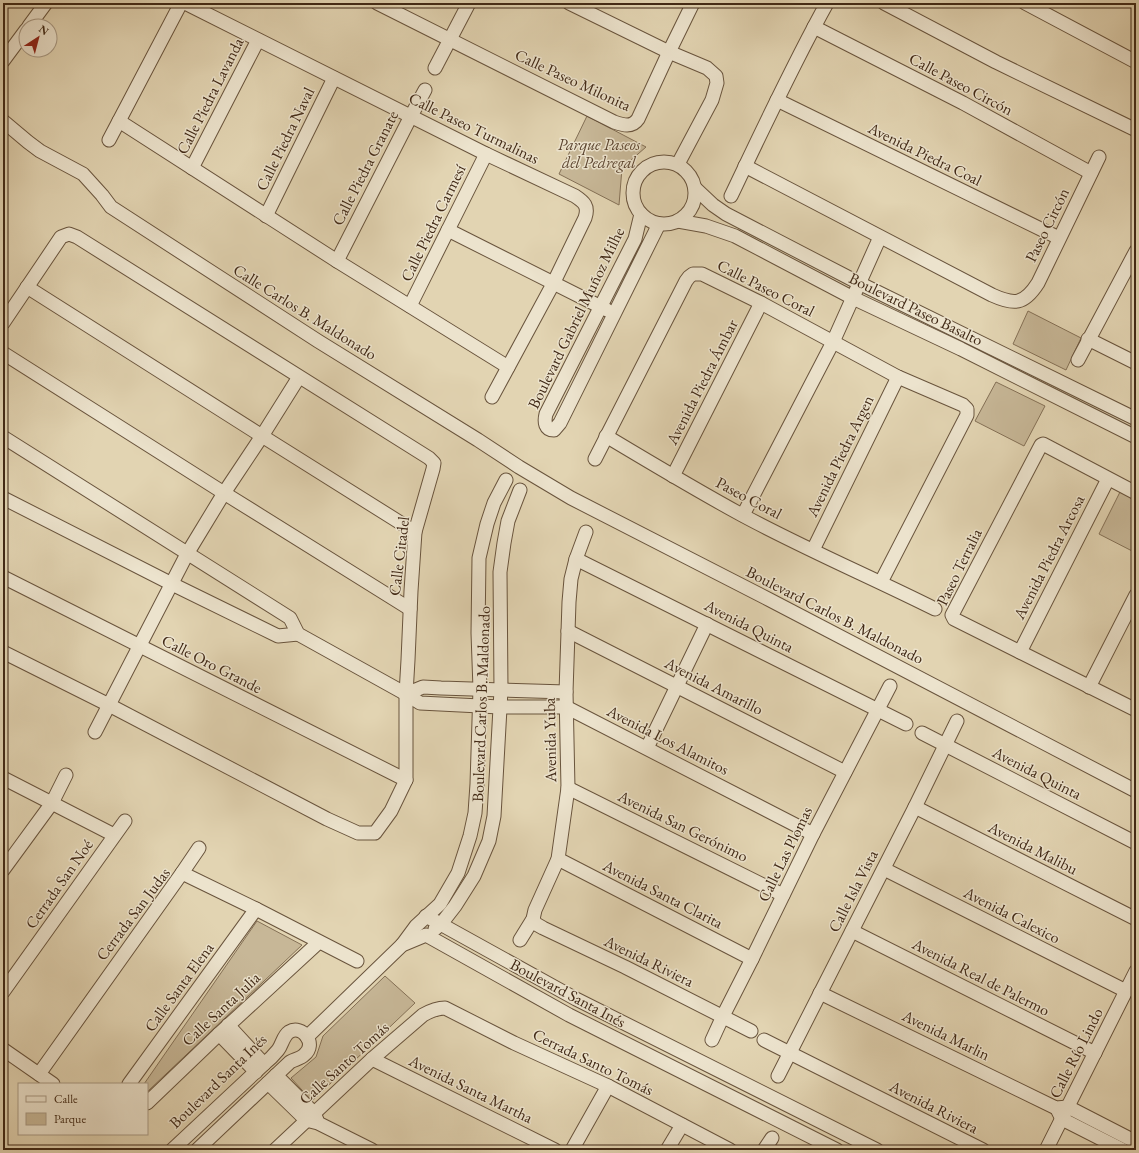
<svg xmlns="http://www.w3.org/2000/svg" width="1139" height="1153" font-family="'EB Garamond',serif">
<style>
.green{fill:#c7b797;stroke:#847056}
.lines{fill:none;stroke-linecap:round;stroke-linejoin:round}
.street-casing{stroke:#69543d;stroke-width:15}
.street{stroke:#ece3cd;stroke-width:13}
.labels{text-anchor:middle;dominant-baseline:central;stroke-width:3;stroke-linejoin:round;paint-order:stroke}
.street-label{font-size:16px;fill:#412916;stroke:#ece3cd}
.park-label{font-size:16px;font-style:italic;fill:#5c4530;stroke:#ece3cd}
</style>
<rect width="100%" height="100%" fill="#e2d4b2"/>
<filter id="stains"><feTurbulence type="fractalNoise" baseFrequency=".005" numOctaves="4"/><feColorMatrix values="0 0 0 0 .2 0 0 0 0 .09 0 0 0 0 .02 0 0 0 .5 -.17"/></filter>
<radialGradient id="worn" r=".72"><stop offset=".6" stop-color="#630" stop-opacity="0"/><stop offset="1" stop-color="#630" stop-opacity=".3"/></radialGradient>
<g class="green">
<path d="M587,116L646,147L622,168L619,205L559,174Z"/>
<path d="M1028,311L1081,338L1066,370L1013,344Z"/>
<path d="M996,382L1045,406L1024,446L975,421Z"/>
<path d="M1120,492L1136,500V553L1099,534Z"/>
<path d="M257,921L302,945L147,1092V1084H144Z"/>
<path d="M385,976L415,1003L312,1101L291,1078L316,1057L323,1036Z"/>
</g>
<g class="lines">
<defs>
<g id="street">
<path d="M185,3L486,154L575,196C584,202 589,206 585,218L553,284L492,397"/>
<path d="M377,3L614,122C623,125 632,128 638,119L669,52L693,3"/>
<path d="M569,3L669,52L707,68L716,76L717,83L712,100L678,164"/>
<path d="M884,3L996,62L1136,130"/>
<path d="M1025,3L1136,62"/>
<path d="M29,26L46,3"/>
<path d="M814,27L963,103L1091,173"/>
<path d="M3,61L26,30"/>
<path d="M435,68L469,3"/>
<path d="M777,100L1059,238"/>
<path d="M3,121L28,142L40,151L83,174L102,195L111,207L318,341L478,440L519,467L571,498L770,600L1136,791"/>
<path d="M119,121L337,261L508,367"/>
<path d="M109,140L181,3"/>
<circle cx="664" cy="193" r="31"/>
<path d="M745,166L992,295C1014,305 1024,305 1038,283L1099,157"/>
<path d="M192,168L258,40"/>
<path d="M696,189L713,205L726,214L859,283L1136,419"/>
<path d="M731,196C762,131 792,66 827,3"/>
<path d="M641,214L635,239L546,414C544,422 545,430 554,430L560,423L659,224"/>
<path d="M266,216L334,78"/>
<path d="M678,221L706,226L735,236L853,298L961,349L1136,437"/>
<path d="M448,230L607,310"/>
<path d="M337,261L411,116L425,90"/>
<path d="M27,287L262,436L415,532"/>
<path d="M410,306L486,154"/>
<path d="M3,323L61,237L69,234L77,237L429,458L434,463L433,469L415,532L411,591L408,660L406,694V780L391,811L375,833H358L327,819L109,705L3,652"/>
<path d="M1088,339L1136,363"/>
<path d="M3,353L224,493L410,609"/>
<path d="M1078,360L1136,251"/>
<path d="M606,436C651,463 696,490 742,515C805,549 871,577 935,609"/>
<path d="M3,437L290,618L298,634L406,694L420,703L500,707H566L813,834"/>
<path d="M595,459L686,281L689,277L693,274H702L761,303L898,377L963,405L967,409V415L881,582"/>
<path d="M673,476L761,303"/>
<path d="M1136,493L1043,444L1041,445L952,615L954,619L1136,710"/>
<path d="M3,498L172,584L278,636L298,634"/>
<path d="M743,515L833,342L880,237"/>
<path d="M813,550L898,377"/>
<path d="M576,559L906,724"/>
<path d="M3,577L406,780"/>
<path d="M568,631L845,772"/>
<path d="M1020,652L1108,479"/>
<path d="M1089,687L1136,595"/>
<path d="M406,694L423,687L441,688L566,692"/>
<path d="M95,732L187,554L224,493L262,436L299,377"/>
<path d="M922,733L1136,843"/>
<path d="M647,748L707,624"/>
<path d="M3,778L114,835"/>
<path d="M568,788L783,895"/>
<path d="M915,807L1136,919"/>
<path d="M558,859L752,959"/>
<path d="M884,869L1126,991"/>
<path d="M3,870L52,803L66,775"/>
<path d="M182,873L256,909L357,961"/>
<path d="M426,916L576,999L877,1150"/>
<path d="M533,919L536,924L543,928L625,967L751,1031"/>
<path d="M435,929L441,924L455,906L474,876L489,841L494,816L501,690L500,572L504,543L508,521L520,490"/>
<path d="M852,931L1095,1053"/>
<path d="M520,940L533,919L535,910L558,859L568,788L566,692L569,602L571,579L576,559L586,532"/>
<path d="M402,945L416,926L440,904L458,873L470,836L475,813L477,784L480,689L478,633L479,558L487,524L494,503L506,480"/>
<path d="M3,992L125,821"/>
<path d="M820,993L1056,1108L1068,1107L1136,1142"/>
<path d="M228,1025L264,1064"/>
<path d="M219,1034L256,1072"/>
<path d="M307,1037L402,945L426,935L569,1015L837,1150"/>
<path d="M712,1040L723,1016L752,959L813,834L890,686"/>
<path d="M764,1040L983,1150"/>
<path d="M4,1050L53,1084"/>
<path d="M372,1059L555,1150"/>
<path d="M39,1074L182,873L199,848"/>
<path d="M276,1075L314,1113L317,1120"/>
<path d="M778,1076L915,807L957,721"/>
<path d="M268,1083L306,1120L318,1123L372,1150"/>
<path d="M129,1084L256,909"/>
<path d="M147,1103L219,1034L319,942"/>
<path d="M1058,1111L1062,1119L1123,1150"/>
<path d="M172,1150L264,1064C269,1060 274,1055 278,1050C282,1045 283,1036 289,1032C302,1024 318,1044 304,1055C300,1059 295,1059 290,1062L197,1150"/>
<path d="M275,1150L372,1059L423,1015C430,1011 437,1008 445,1008L514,1043L608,1086L730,1150"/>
<path d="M572,1150L608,1086"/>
<path d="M667,1150L682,1125"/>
<path d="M764,1150L772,1138"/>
<path d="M1046,1150L1136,971"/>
</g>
</defs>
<use href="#street" class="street-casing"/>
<use href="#street" class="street"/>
</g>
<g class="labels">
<g class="street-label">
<text transform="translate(573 80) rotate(25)">Calle Paseo Milonita</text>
<text transform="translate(961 84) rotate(28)">Calle Paseo Circón</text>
<text transform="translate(210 96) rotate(-63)">Calle Piedra Lavanda</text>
<text transform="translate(474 128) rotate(26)">Calle Paseo Turmalinas</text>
<text transform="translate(285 139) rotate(-64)">Calle Piedra Naval</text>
<text transform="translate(925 154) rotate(26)">Avenida Piedra Coal</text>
<text transform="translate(365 168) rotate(-63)">Calle Piedra Granate</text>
<text transform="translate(433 223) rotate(-64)">Calle Piedra Carmesí</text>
<text transform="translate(1047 225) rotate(-64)">Paseo Circón</text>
<text transform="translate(766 288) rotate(27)">Calle Paseo Coral</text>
<text transform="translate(916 309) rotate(26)">Boulevard Paseo Basalto</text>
<text transform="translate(305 312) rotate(32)">Calle Carlos B. Maldonado</text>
<text transform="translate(576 318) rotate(-64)">Boulevard Gabriel Muñoz Milhe</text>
<text transform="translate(702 382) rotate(-63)">Avenida Piedra Ámbar</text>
<text transform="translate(840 456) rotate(-64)">Avenida Piedra Argen</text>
<text transform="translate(749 498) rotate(28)">Paseo Coral</text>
<text transform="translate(399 556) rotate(-83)">Calle Citadel</text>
<text transform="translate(1049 557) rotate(-63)">Avenida Piedra Arcosa</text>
<text transform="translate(959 567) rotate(-64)">Paseo Terralia</text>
<text transform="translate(835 615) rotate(27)">Boulevard Carlos B. Maldonado</text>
<text transform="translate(749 626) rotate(27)">Avenida Quinta</text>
<text transform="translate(212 664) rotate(27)">Calle Oro Grande</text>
<text transform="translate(714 686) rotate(27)">Avenida Amarillo</text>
<text transform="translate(481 704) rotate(-88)">Boulevard Carlos B. Maldonado</text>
<text transform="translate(550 740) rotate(-91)">Avenida Yuba</text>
<text transform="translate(668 740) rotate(27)">Avenida Los Alamitos</text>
<text transform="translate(1037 773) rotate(27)">Avenida Quinta</text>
<text transform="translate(683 826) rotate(26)">Avenida San Gerónimo</text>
<text transform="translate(1033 848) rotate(27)">Avenida Malibu</text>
<text transform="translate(785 854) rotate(-64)">Calle Las Plomas</text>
<text transform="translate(59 884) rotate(-55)">Cerrada San Noé</text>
<text transform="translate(853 891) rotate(-63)">Calle Isla Vista</text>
<text transform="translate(663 894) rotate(27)">Avenida Santa Clarita</text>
<text transform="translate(133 914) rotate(-53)">Cerrada San Judas</text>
<text transform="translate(1012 915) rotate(27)">Avenida Calexico</text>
<text transform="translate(649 961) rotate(26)">Avenida Riviera</text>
<text transform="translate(981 977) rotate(27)">Avenida Real de Palermo</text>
<text transform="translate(179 987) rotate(-54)">Calle Santa Elena</text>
<text transform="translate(568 993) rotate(28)">Boulevard Santa Inés</text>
<text transform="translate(221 1009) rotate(-43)">Calle Santa Julia</text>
<text transform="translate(946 1035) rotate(26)">Avenida Marlin</text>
<text transform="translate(1076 1053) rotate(-63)">Calle Río Lindo</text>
<text transform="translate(593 1062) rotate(26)">Cerrada Santo Tomás</text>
<text transform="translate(344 1063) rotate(-42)">Calle Santo Tomás</text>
<text transform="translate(218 1081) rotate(-44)">Boulevard Santa Inés</text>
<text transform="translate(471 1089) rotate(26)">Avenida Santa Martha</text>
<text transform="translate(934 1107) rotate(27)">Avenida Riviera</text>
</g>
<g class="park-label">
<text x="599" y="144">Parque Paseos<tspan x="599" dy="18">del Pedregal</tspan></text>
</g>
</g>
<rect width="1139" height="1153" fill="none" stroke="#e2d4b2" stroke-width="16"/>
<rect x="4" y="4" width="1131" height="1145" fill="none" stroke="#412916" stroke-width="2"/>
<rect x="8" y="8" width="1123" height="1137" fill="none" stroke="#412916"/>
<rect x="18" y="1083" width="130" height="52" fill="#ece3cd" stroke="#a89984"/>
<rect x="26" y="1096" width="20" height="6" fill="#ece3cd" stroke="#a89984"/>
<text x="54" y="1103" font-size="12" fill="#412916">Calle</text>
<rect x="26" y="1113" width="20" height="12" fill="#c7b797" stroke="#a89984"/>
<text x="54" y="1123" font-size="12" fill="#412916">Parque</text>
<g transform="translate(38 38) rotate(36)"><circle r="19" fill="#ece3cd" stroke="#a89984"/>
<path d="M0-3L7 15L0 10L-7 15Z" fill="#8f2418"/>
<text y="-6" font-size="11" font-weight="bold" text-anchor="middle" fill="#412916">N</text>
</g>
<rect width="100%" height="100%" filter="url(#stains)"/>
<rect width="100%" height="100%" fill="url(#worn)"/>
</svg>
